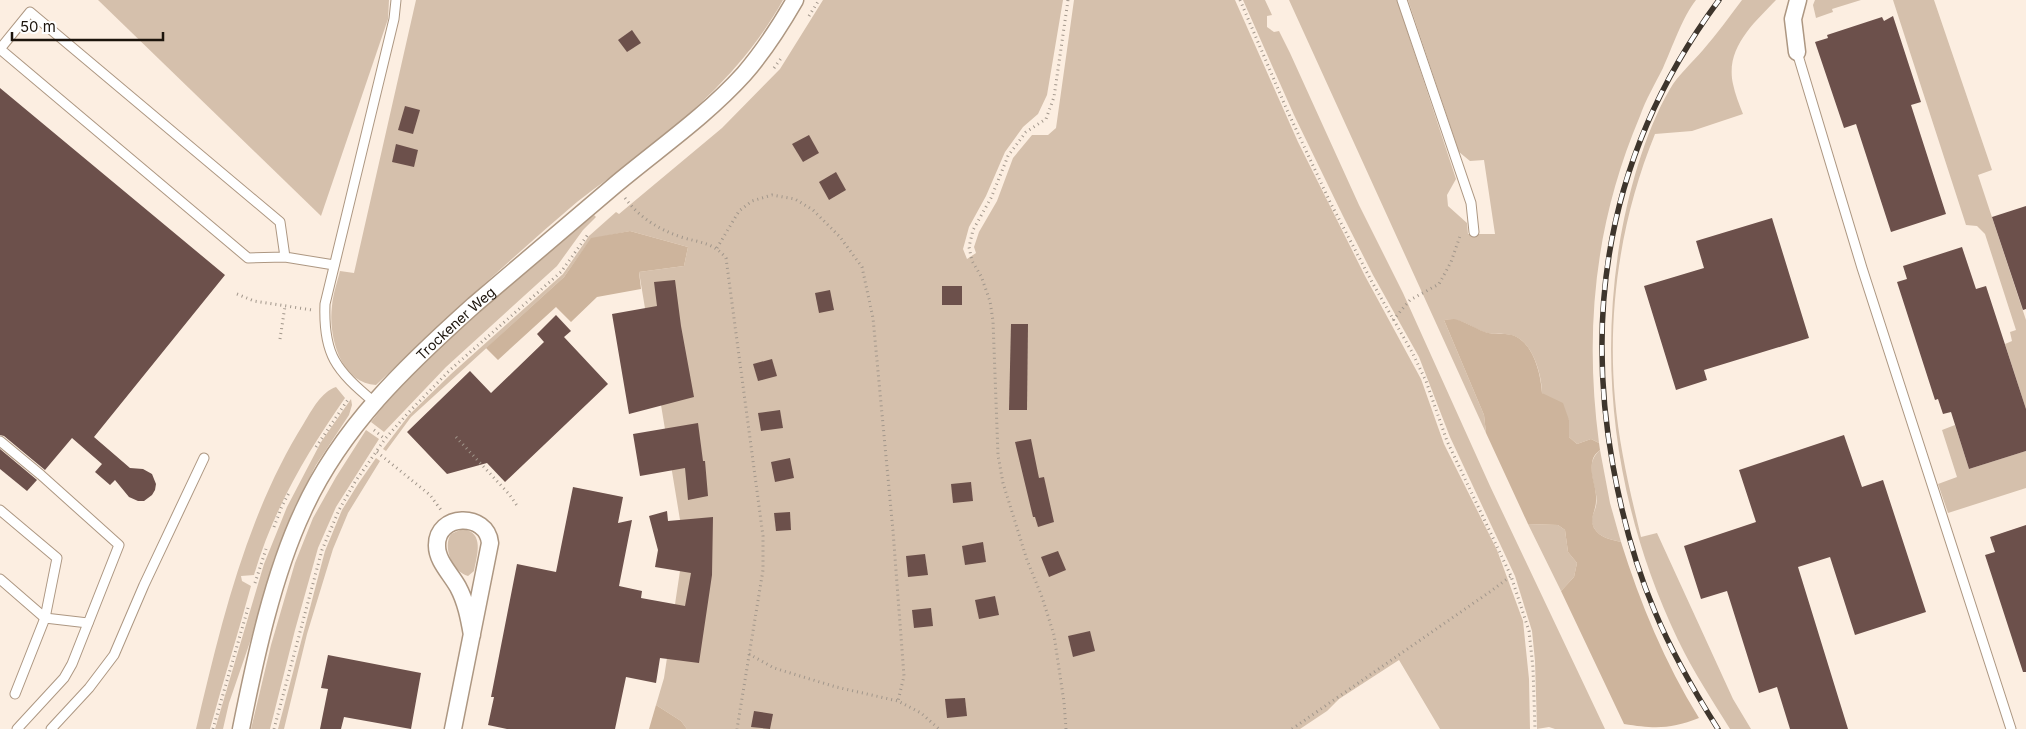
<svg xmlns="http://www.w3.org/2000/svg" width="2026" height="729" font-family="Inter,sans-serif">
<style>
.green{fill:#d5c0ac}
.forest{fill:#cdb49c}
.building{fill:#6c504b}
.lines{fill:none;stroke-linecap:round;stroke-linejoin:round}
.lane-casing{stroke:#ad9782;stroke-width:11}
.street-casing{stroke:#ad9782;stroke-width:19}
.path{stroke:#a1968b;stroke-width:3;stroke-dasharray:1 4;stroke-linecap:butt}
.lane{stroke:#fff;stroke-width:9}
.street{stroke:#fff;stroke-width:16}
.rail-casing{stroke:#3e352c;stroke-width:5.5}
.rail{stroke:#fefefe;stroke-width:4;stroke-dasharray:11;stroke-linecap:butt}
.labels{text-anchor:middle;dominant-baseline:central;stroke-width:5;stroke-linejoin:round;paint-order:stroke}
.street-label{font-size:14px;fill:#1c140c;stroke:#fefefe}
</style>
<rect width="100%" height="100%" fill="#fceee1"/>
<g class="green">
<path d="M98,0H389L388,19L321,216Z"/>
<path d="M416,0H783C748,63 697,110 641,154C620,171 598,185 577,202C508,261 442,322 376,385C340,383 328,335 332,306C333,294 337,283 340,271L354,273Z"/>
<path d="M823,0H1063L1047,95L1038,114L1023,127L1005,152L986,196L969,227L963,249L967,259L976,253L974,247L979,232L997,201L1013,158L1032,135H1048L1056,128L1074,0H1235L1298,142L1365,276L1421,379L1444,444L1497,550L1523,621L1529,679L1530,729H1440L1399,660L1339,699L1327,711L1300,729H687L681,721L656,705L664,678L684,544L639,272L684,266L688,247L630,231L591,239L564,277L411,417L386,451L383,449L409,415L451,374L563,274L589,236L616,212L619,214L722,128L780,69Z"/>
<path d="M1243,0H1265L1272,15L1267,16V27L1274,32L1279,31L1290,53L1359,205L1403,293L1490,486L1605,729H1555L1549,727L1537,729L1535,661L1532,631L1515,576L1450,437L1419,357L1373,275L1343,216L1294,115Z"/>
<path d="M1289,0H1397L1456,179L1447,195L1448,206L1467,223L1468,234H1495L1484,160L1470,161L1459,152L1408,0H1696C1683,16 1672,48 1663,68C1655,84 1646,99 1640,116C1595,222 1584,329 1599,443L1591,439L1577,444L1569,437V420L1542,393C1542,375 1532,339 1511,335C1502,333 1494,335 1484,332C1468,326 1464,318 1444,320L1484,415L1486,433Z"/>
<path d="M1742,0H1776C1754,23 1725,48 1733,84C1735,94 1739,104 1743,114L1692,131L1655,134C1621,217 1607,310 1615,399C1619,445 1630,492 1641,537L1657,533L1733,699L1751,729H1730C1712,700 1693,671 1678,640C1619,516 1598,383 1619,247C1627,197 1644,133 1670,89C1678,75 1692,63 1703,50C1717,34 1729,17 1742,0Z"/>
<path d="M1815,0H1861L1832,9L1833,12L1816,18L1813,5Z"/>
<path d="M1893,0H1934L1992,170L1978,175L2026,320V409L2005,344L2012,341L2010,332L2016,330L1985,234L1977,226L1966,225Z"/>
<path d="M594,215L596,217L583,230L557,266L446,367L384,432L371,422C400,384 436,351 472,319C512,283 553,249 594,215Z"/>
<path d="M336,387L345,398C306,454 273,510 254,575L241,576L242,581L251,586C238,634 223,681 210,729H196C221,624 246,516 304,423C312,410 321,392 336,387Z"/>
<path d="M351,399L352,405L349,415L316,465L294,508L274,559L251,639L229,703L223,729H215L264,564L287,507L321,442Z"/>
<path d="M1955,425L1969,469L2026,451V488L1948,513L1938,484L1957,477L1942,430Z"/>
<path d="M366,430L379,439L336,507L318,548L295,630L270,729H251L271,645L295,563L313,518L336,477Z"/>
<path d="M1600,450L1610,503L1621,542C1610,539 1600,538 1594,528C1589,519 1594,514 1596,506C1600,488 1581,467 1600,450Z"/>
<path d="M376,458L380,461L348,513L333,549L307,634L284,729H278L325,551L342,510L358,484Z"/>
<path d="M1528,524L1558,525L1565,530L1568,552L1577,563L1574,577L1561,591Z"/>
<path d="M462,529C485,532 477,555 474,571L468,576C453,572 442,547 451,534Z"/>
</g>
<g class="forest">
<path d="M630,231L688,247L684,266L639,272L641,289L597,297L571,322L556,307L498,360L486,348L564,277L591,238Z"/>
<path d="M1454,319C1467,322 1474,328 1485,332C1494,335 1503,333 1512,335C1533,341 1541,374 1542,393L1563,403L1569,420V437L1577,444L1591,439L1599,443L1600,450C1595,454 1593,457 1592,463C1590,477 1597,487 1596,501C1596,511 1589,518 1594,528C1600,538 1610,539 1621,542C1640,603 1665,663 1699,718C1671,729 1655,729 1624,724L1561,591L1574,577L1577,563L1568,552L1565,530L1558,525L1528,524L1486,433L1484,415L1444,320Z"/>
<path d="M656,705L681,721L687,729H649Z"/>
</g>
<g class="building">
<path d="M1893,16L1921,102L1911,105L1946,214L1891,232L1856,124L1844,128L1815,42L1828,38L1827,35L1882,17L1884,21Z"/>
<path d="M632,30L641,43L627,52L618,40Z"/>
<path d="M0,88L225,275L94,437L130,468L143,469L152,474L156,484L155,490L152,495L144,501H138L129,497L115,480L110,485L95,472L102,464L72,438L45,470L4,436L0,435Z"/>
<path d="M405,106L420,110L413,134L398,130Z"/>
<path d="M809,135L819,153L803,162L792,144Z"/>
<path d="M396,144L418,150L414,167L392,162Z"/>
<path d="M836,172L846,190L829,200L819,182Z"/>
<path d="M2026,206V309L2023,310L1992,217Z"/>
<path d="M1772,218L1809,338L1704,370L1707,380L1676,390L1644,286L1704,268L1696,241Z"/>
<path d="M1962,247L1976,289L1986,286L2026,409V451L1969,469L1951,412L1943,414L1938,399L1935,400L1897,282L1907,279L1903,266Z"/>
<path d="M675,280L681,326L694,397L629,414L612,314L657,306L654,282Z"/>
<rect x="942" y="286" width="20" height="19"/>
<path d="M830,290L834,310L819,313L815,293Z"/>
<path d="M556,315L571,331L564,337L608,384L505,482L487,463L447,474L407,432L470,371L491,393L544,342L537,334Z"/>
<path d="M1011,324H1028L1027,410H1009Z"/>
<path d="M772,359L777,376L758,381L753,364Z"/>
<path d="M780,410L783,428L761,431L758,413Z"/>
<path d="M698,423L703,461H705L708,496L688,500L685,468L640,476L633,434Z"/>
<path d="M1844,435L1862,487L1883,480L1926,612L1855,635L1830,557L1798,567L1848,729H1790L1777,687L1759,693L1727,591L1701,599L1684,546L1756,522L1739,470Z"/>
<path d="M1031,439L1039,478L1044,477L1054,522L1038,527L1035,517H1033L1015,442Z"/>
<path d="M0,449L37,480L27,491L0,469Z"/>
<path d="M790,458L794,478L775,482L771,462Z"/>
<path d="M971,482L973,501L953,503L951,484Z"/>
<path d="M573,487L623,497L618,523L632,520L619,586L642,591L641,598L685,606L691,573L655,567L658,550L649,516L667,511L668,521L713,517L712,575L699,663L660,658L656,683L626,677L615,729H507L488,725L494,697H491L517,564L556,572Z"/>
<path d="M790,512L791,530L776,531L774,513Z"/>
<path d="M2026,525V672H2023L1985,555L1995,552L1990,537Z"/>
<path d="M983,542L986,562L965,565L962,546Z"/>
<path d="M1058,551L1066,570L1049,577L1041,557Z"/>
<path d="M925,554L928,575L908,577L906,556Z"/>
<path d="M995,596L999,615L979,619L975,600Z"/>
<path d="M931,608L933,626L914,628L912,610Z"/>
<path d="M1090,631L1095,651L1073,657L1068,636Z"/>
<path d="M328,655L421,673L411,729L344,717L341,729H320L328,689L321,688Z"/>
<path d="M965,698L967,716L947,718L945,699Z"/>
<path d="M754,711L773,714L770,729L751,727Z"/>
</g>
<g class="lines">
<defs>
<g id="lane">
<path d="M1402,0L1471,203L1474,232"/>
<path d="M1797,52L1862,268L2011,729"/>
<path d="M285,257L280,222L30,12L0,49L248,258L285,257L334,265"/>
<path d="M374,402C336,370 323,355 325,304L394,19L396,0"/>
<path d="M0,441L41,475L119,545L72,664L64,678L17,729"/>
<path d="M0,510L57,558L45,618L15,694"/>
<path d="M0,579L45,618L88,623"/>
<path d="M51,729L89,688L114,655L144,585L204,458"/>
</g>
<g id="street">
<path d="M1797,52L1793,19L1798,0"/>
<path id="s1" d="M241,729C255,659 273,575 303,511C341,427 407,365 474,305C521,265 568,225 615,185C658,149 706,116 744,74C764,51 780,26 795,0"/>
<path d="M453,729L490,543C487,512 436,513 437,546C437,561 451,574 458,587C466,602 469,618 472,635"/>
</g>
</defs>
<use href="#lane" class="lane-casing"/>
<use href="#street" class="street-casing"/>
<g class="path">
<path d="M1240,0L1287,110L1330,202L1372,282L1412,352L1426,381L1447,441L1511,576L1529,631L1533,668L1535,729"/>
<path d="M809,16L819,0"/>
<path d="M774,68L782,57"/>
<path d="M625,198C640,218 658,229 681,237C700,243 713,242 726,258L763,536V570L737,729"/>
<path d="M717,248L739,211L752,201L772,195L795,199L813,210L840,237L862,267L873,318L893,531L904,676L898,701"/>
<path d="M237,294L254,301L312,310"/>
<path d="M1393,320L1410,300L1439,284L1451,262L1460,236"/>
<path d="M280,339L285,306"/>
<path d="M374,430L385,439"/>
<path d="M456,437L509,494L518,507"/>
<path d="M316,447L349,398"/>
<path d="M377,452L430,495L441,510"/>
<path d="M274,527L282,506L290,491"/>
<path d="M255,583L266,549"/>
<path d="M749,654L774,668L836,687L898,701L921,713L939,729"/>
<path d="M213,729L248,608"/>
<path d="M274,729L322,550L339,510L355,482L385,439L408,413L450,370L561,272L589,233"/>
<path d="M1066,729L1064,702L1054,635L1042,597L1027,560L1003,483L998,455L993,321L990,301L981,276L972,261L969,247L973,230L991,198L1008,156L1026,132L1046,119L1054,97L1068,0"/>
<path d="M1292,729L1491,591L1511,576"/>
</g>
<use href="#lane" class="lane"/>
<use href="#street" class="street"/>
<defs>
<path id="rail" d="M1718,729C1694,691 1672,653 1655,612C1635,565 1622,516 1613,466C1582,295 1615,140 1719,0"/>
</defs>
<use href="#rail" class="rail-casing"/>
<use href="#rail" class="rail"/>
</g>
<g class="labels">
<g class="street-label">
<text stroke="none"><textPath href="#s1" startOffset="471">Trockener Weg</textPath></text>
</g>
</g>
<path d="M12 32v8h151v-8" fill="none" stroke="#1c140c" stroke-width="2.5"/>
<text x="20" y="32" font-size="15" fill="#1c140c" stroke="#fefefe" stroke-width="4" paint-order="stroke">50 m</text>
</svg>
